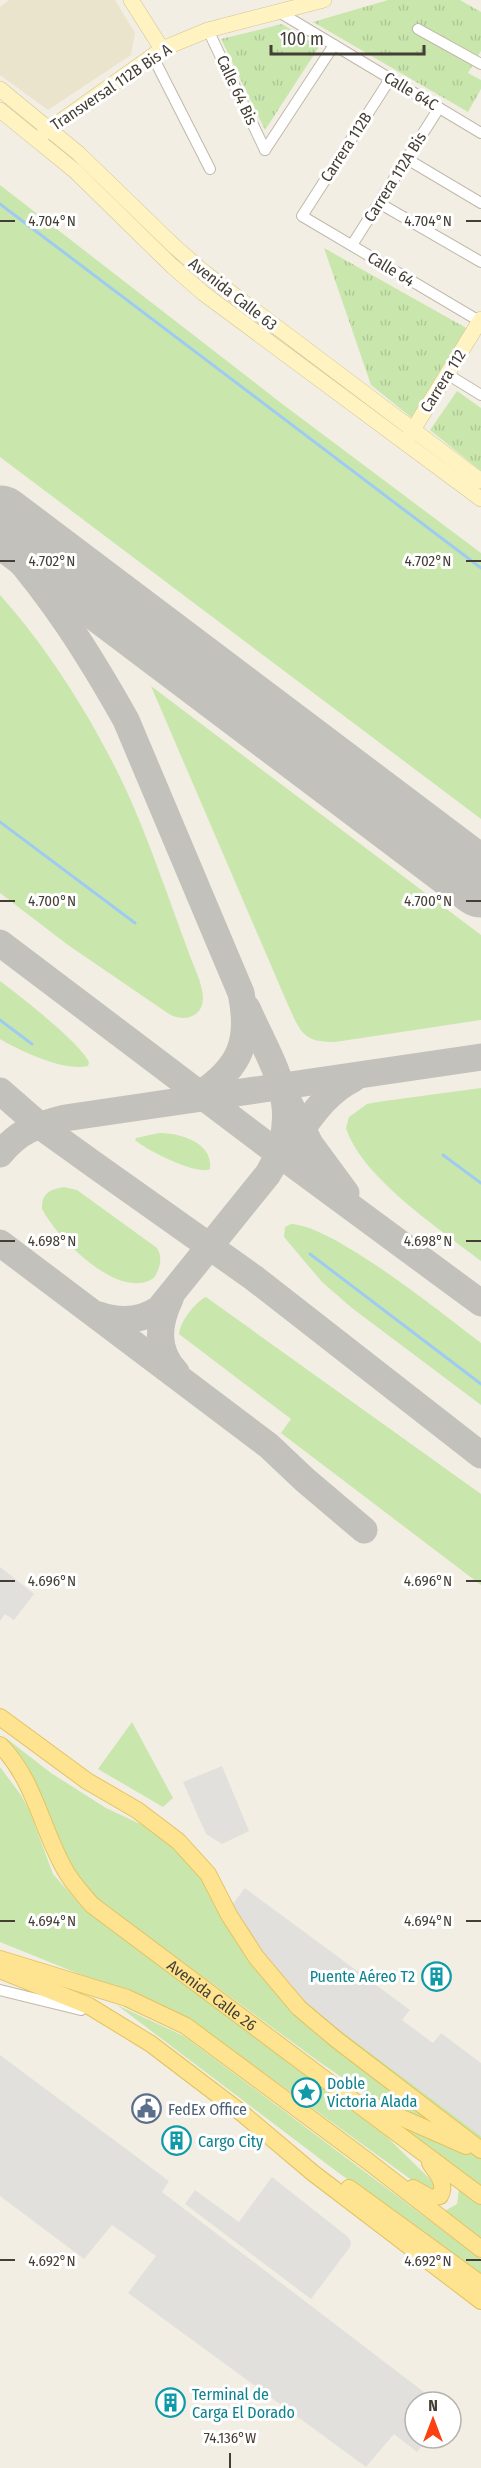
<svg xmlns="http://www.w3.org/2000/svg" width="481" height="2468" font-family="'Fira Sans Condensed',sans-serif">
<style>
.education{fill:#ebe4cd}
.green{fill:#c9e7ac}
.park{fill:url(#park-tufts)}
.parking{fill:#e2e0dc}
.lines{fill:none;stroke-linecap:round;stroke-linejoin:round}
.stream{stroke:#9fcbf0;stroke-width:3}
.taxiway{stroke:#c3c1bc;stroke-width:27}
.runway{stroke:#c3c1bc;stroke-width:69}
.street-casing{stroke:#c0b9a9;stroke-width:12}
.secondary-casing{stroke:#d3c493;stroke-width:16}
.primary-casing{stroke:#e4c260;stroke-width:18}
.street{stroke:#fff;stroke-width:10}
.secondary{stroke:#fff3c1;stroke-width:15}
.primary{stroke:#fee490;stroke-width:16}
.ticks{fill:none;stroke:#443e34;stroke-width:2}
.labels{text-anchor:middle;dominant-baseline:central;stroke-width:6;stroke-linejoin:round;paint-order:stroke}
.street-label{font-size:16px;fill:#443e34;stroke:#fff}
.culture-label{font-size:16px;fill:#0d838f;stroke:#fff;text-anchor:start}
.service-label{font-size:16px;fill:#4e5e75;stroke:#fff;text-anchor:start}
.ticks-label{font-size:15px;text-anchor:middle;fill:#443e34;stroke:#fff;stroke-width:6;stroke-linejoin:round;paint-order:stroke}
</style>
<defs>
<pattern id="park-tufts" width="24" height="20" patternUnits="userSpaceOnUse" patternTransform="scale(1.5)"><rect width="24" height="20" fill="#c9e7ac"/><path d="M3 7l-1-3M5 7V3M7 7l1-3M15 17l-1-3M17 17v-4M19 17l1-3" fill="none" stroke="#aec795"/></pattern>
</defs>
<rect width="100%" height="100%" fill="#f2eee4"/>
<path class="education" d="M9,0H115L135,33L131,55L48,110L0,75V7Z"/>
<g class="green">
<path d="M0,185L281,403L481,553V819L0,457Z"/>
<path d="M0,595C53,654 100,731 132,803C157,861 176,921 199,979C201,986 203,992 203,999C202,1018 183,1022 169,1014L68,945L0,893Z"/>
<path d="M151,686L481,935V1020L335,1042C303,1042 301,1033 288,1005Z"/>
<path d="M0,981C20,996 79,1042 89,1062L88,1066C65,1072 20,1051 0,1039Z"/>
<path d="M481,1088V1261C440,1229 362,1178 346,1128L349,1117L367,1104L377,1102Z"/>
<path d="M159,1133C180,1133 213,1142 210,1169C198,1176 146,1150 135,1140L136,1138Z"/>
<path d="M64,1187L77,1190L157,1248C163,1257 160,1269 154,1278C119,1302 57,1238 42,1209C41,1194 50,1189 64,1187Z"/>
<path d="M291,1224C333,1225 444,1315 481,1343V1405L352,1308L322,1282L284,1237L285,1227Z"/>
<path d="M206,1297L481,1494V1585L281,1433L291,1419L179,1334C180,1322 195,1302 206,1297Z"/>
<path d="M132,1722L173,1798L163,1807L98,1769Z"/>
<path d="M6,1738L51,1773L106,1808L153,1830L185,1855L209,1889L252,1964L445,2131L369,2096L318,2061L94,1897L78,1881L5,1740Z"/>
<path d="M0,1767L21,1795L30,1812L53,1874L84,1909L386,2136L430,2179L435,2187L431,2192L420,2186L188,2018L0,1942Z"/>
<path d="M232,1905L481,2136V2142L318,2019L284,1986Z"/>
<path d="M117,2005L184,2036L481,2259V2276L336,2171Z"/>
<path d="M398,2124L481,2158V2188Z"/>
<path d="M459,2189L481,2205V2241L443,2212L457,2204Z"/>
</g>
<g class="park">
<path d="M388,0H460L481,12V51L468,73L481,80V89L468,112L313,22Z"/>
<path d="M282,24L319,47L265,130L221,39Z"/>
<path d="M324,248L468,329L412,418L371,385Z"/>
<path d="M457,391L481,408V471L430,430Z"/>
</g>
<g class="parking">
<path d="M0,1567L34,1594L14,1620L5,1614L0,1621Z"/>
<path d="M222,1766L249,1831L222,1844L206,1834L183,1782Z"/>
<path d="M245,1888L410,2010L402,2020L433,2043L441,2033L481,2063V2136L321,2016L286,1983L255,1941L232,1905Z"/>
<path d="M0,2055L169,2181L162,2192L437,2402H415V2438H428L417,2452L394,2434L366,2467L128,2293L156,2256L112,2225L84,2259L0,2196Z"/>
<path d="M272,2177L348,2237L351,2242L350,2247L311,2299L185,2204L195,2190L239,2222Z"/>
</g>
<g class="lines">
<g class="stream">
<path d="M0,204L481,568"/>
<path d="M0,822L135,923"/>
<path d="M0,1020L32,1044"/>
<path d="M443,1155L481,1183"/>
<path d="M310,1254L481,1384"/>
</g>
<g class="taxiway">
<path d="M0,538C50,592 90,656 126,720L241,993C251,1040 241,1067 200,1094"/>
<path d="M0,943L279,1154L481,1303"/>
<path d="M0,1091L39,1125L96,1166L254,1278L481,1455"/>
<path d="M288,1101L310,1144L346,1193"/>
<path d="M293,1141C310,1118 326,1092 353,1079"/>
<path d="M0,1154C20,1130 35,1126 65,1118L481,1057"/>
<path d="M0,1243L269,1446L305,1480L364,1530"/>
<path d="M170,1299C158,1324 155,1350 176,1372"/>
<path d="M99,1315C119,1322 141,1321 159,1309L268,1174C307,1111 273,1067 247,1008"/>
</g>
<path class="runway" d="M0,520L481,883"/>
<defs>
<g id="street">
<path d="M279,12L481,133"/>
<path d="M418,29L481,64"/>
<path d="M208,30L265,150"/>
<path d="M152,55L210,169"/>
<path d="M390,79L302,216L481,322"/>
<path d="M265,150L334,45"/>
<path d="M407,159L481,203"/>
<path d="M379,203L481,262"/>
<path d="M352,245L439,108"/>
<path d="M447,374L481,395"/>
<path d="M0,1990L81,2010"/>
</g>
<g id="secondary">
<path d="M131,0L162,49"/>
<path d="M0,89L78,153L175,247L205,273L481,481"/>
<path d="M0,110L75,171L172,266L203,293L481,499"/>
<path d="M44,133L162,49L208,30L324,0"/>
<path d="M408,438L481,319"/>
</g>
<g id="primary">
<path d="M0,1717L87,1781L137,1810L178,1841L208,1874L229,1915L256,1957L299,2008L337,2040L481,2150"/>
<path id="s1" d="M0,1745C34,1779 41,1827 64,1868C71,1882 82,1893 92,1905L481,2196"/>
<path d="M0,1959L127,1998L186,2026L369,2162L481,2249"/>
<path d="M0,1970L89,2006L151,2044L243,2114L313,2173L481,2301"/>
<path d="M377,2107L466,2146"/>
<path d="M349,2188L481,2284"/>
<path d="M413,2188L431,2198L440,2196C447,2183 437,2174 430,2163"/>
</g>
</defs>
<use href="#street" class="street-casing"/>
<use href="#secondary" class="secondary-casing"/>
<use href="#primary" class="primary-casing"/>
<use href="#street" class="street"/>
<use href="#secondary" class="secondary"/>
<use href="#primary" class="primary"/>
</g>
<path class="ticks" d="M0,221H15M466,221H481M0,561H15M466,561H481M0,901H15M466,901H481M0,1241H15M466,1241H481M0,1581H15M466,1581H481M0,1921H15M466,1921H481M0,2260H15M466,2260H481M230,2453V2468"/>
<defs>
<symbol id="building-ring" viewBox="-11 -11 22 22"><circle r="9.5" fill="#fff" stroke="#0f9aa8" stroke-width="1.5"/><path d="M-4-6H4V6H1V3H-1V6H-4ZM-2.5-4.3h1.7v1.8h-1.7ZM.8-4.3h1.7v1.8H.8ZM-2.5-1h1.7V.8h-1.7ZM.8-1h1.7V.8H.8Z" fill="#0f9aa8"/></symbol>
<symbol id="sight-ring" viewBox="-11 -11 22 22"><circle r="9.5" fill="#fff" stroke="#0f9aa8" stroke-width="1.5"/><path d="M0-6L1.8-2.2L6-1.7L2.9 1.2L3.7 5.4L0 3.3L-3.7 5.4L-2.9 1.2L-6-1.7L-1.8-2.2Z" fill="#0f9aa8"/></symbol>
<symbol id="civic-ring" viewBox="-11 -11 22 22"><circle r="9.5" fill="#fff" stroke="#5c6f8a" stroke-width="1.5"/><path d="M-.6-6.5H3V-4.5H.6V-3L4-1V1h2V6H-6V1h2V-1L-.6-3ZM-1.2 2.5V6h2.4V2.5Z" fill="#5c6f8a"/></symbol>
</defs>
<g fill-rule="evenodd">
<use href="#building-ring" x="420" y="1960" width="33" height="33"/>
<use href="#sight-ring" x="290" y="2076" width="33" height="33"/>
<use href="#civic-ring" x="130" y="2092" width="33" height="33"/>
<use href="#building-ring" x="160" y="2124" width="33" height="33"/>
<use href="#building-ring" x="154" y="2386" width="33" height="33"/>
</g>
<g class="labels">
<g class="street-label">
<text transform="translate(111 87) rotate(-34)">Transversal 112B Bis A</text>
<text transform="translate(237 90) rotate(65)">Calle 64 Bis</text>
<text transform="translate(411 91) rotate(31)">Calle 64C</text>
<text transform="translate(346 147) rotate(-57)">Carrera 112B</text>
<text transform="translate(395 177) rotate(-58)">Carrera 112A Bis</text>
<text transform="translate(391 269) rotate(31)">Calle 64</text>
<text transform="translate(233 294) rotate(38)">Avenida Calle 63</text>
<text transform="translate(443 381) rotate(-58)">Carrera 112</text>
<text stroke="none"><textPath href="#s1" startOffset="336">Avenida Calle 26</textPath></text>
</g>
<g class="culture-label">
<text x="415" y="1976" text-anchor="end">Puente Aéreo T2</text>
<text x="327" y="2083">Doble<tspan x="327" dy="18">Victoria Alada</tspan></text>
<text x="198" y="2141">Cargo City</text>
<text x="192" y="2394">Terminal de<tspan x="192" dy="18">Carga El Dorado</tspan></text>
</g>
<g class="service-label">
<text x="168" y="2109">FedEx Office</text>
</g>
</g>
<g class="ticks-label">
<text x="52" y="226">4.704°N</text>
<text x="428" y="226">4.704°N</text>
<text x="52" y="566">4.702°N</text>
<text x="428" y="566">4.702°N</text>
<text x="52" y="906">4.700°N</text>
<text x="428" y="906">4.700°N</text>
<text x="52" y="1246">4.698°N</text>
<text x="428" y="1246">4.698°N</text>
<text x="52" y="1586">4.696°N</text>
<text x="428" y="1586">4.696°N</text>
<text x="52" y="1926">4.694°N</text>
<text x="428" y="1926">4.694°N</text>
<text x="52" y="2266">4.692°N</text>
<text x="428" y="2266">4.692°N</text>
<text x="230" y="2443">74.136°W</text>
</g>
<g transform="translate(433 2420)"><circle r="28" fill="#ffffff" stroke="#b4b2ae" stroke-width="1.5"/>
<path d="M0-4.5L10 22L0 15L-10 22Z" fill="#fb4012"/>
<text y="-9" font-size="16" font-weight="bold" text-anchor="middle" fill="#443e34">N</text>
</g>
<path d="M271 45v9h153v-9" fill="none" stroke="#443e34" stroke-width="3"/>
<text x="280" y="45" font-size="18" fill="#443e34" stroke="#ffffff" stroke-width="4.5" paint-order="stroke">100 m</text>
</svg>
